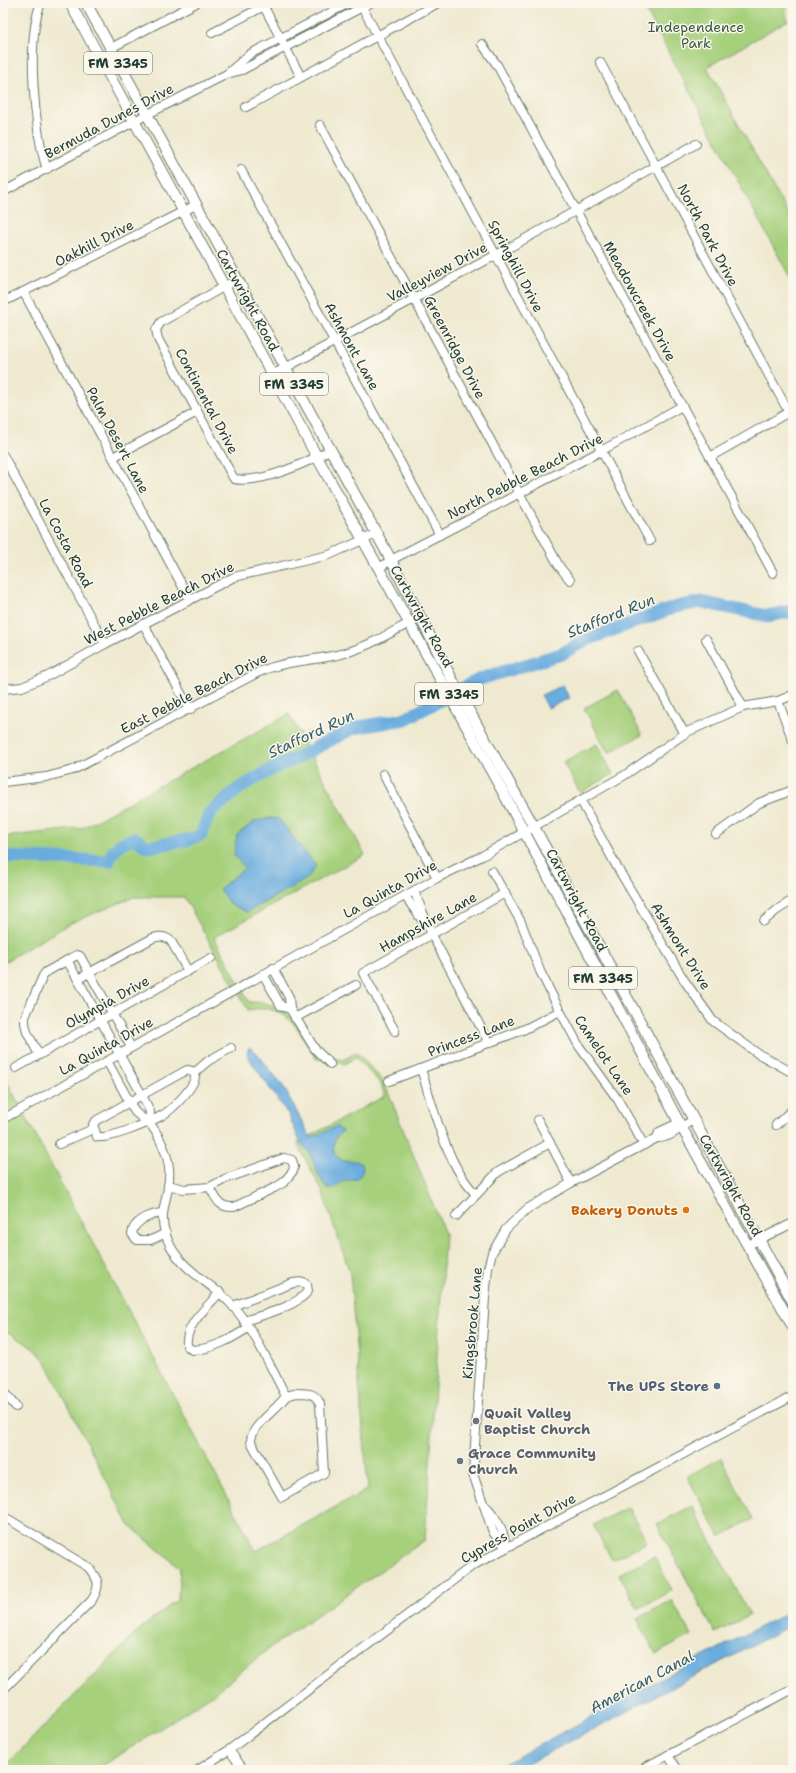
<svg xmlns="http://www.w3.org/2000/svg" width="796" height="1773" font-family="'Shantell Sans',sans-serif">
<style>
.green{fill:#a6d07c;stroke:#628658}
.water{fill:#69acde;stroke:#447489}
.lines{fill:none;stroke-linecap:round;stroke-linejoin:round}
.river{stroke:#69acde;stroke-width:13}
.minor-casing{stroke:#68796b;stroke-width:10}
.major-casing{stroke:#68796b;stroke-width:12}
.minor{stroke:#fff;stroke-width:8}
.major{stroke:#fff;stroke-width:10}
.food-dot{fill:#e8710a;stroke:#fbf7ec;stroke-width:1.5}
.service-dot{fill:#5c6f8a;stroke:#fbf7ec;stroke-width:1.5}
.worship-dot{fill:#6b7280;stroke:#fbf7ec;stroke-width:1.5}
.labels{text-anchor:middle;dominant-baseline:central;stroke-width:3;stroke-linejoin:round;paint-order:stroke}
.shield{fill:#fbf7ec;stroke:#61756b;stroke-width:1}
.shield-label{font-size:13px;font-weight:bold;fill:#1f3d34}
.park-label{font-size:14px;fill:#3a5a42;stroke:#fbf7ec}
.street-label{font-size:14px;fill:#1f3d34;stroke:#fbf7ec}
.food-label{font-size:14px;font-weight:bold;fill:#c56008;stroke:#fbf7ec;text-anchor:end}
.service-label{font-size:14px;font-weight:bold;fill:#4e5e75;stroke:#fbf7ec;text-anchor:end}
.worship-label{font-size:14px;font-weight:bold;fill:#5b616d;stroke:#fbf7ec;text-anchor:start}
.water-label{font-size:15px;font-style:italic;fill:#355e67;stroke:#fbf7ec}
</style>
<rect width="100%" height="100%" fill="#fbf7ec"/>
<filter id="ink" filterUnits="userSpaceOnUse"><feTurbulence type="fractalNoise" baseFrequency=".025" numOctaves="2"/><feDisplacementMap in="SourceGraphic" scale="8" xChannelSelector="R" yChannelSelector="G"/><feConvolveMatrix kernelMatrix="1 2 1 2 8 2 1 2 1" color-interpolation-filters="sRGB"/></filter>
<filter id="wash" filterUnits="userSpaceOnUse"><feTurbulence type="fractalNoise" baseFrequency=".012" numOctaves="4" result="noise"/><feDisplacementMap in="SourceGraphic" scale="16" xChannelSelector="R" yChannelSelector="G"/><feGaussianBlur stdDeviation="0.9" result="paint"/><feColorMatrix in="noise" values="0 0 0 0 0 0 0 0 0 0 0 0 0 0 0 0 0 1.4 0 .05"/><feComposite in="paint" operator="in"/></filter>
<g filter="url(#wash)">
<rect width="100%" height="100%" fill="#efe9d0"/>
<g class="green">
<path d="M642,3H786L787,21L707,67L793,223V283Z"/>
<path d="M618,690L642,735L608,753L584,708Z"/>
<path d="M289,714L365,855L214,937L249,1002C291,1002 297,1025 319,1056L343,1060L357,1052L384,1082L445,1234L425,1540L272,1646L212,1695L96,1770H3V1768L140,1629L178,1599L180,1568L129,1525L45,1360L30,1346L3,1329V1074L256,1551L368,1489L350,1273L322,1191L297,1143L385,1096L381,1084L356,1058L344,1064L316,1059C299,1030 287,1002 248,1010L184,897H134L71,923L4,962L3,966V837L83,828Z"/>
<path d="M597,744L613,774L580,793L563,762Z"/>
<path d="M721,1458L753,1519L720,1537L687,1476Z"/>
<path d="M692,1506L750,1615L715,1633L657,1524Z"/>
<path d="M628,1507L647,1542L612,1560L593,1525Z"/>
<path d="M654,1556L672,1590L638,1609L619,1574Z"/>
<path d="M672,1600L691,1635L656,1654L637,1619Z"/>
</g>
<g class="water">
<path d="M563,685L569,698L548,708L541,695Z"/>
<path d="M270,818L279,819L316,866L308,878L247,912L230,904L219,889L245,868L234,855L237,835L255,821Z"/>
<path d="M249,1047L256,1052L283,1086L311,1138L337,1126L342,1131C334,1139 332,1144 335,1155L343,1161H356L361,1164L363,1167L362,1173L357,1179L341,1182L335,1188L327,1189L320,1178L309,1152L301,1144L288,1114L250,1060L247,1053Z"/>
<path d="M793,1610V1624L516,1770H493L694,1661Z"/>
</g>
<g class="lines">
<path class="river" d="M3,857L109,861C114,847 120,843 134,838L148,847L187,840L201,835L209,814L238,789L274,768L295,759L353,728L405,719L480,679L561,654L586,640L676,607L701,602L767,616L793,611"/>
</g>
</g>
<g filter="url(#ink)">
<g class="lines">
<defs>
<g id="minor">
<path d="M41,3C26,38 34,133 47,169"/>
<path d="M262,3L301,77"/>
<path d="M349,3L250,54L227,74L242,70L370,3"/>
<path d="M360,3L650,541"/>
<path d="M212,33L270,3"/>
<path d="M482,44L497,65L773,573"/>
<path d="M111,48L196,3"/>
<path d="M600,62L793,420"/>
<path d="M246,107L438,3"/>
<path d="M320,125L519,493L559,566L570,580"/>
<path d="M241,170L440,535"/>
<path d="M3,192L146,115L227,74"/>
<path d="M236,280L161,322L156,330L158,339L234,479C261,484 306,463 330,450"/>
<path d="M24,293L190,600"/>
<path d="M3,302L196,205"/>
<path d="M272,375L496,255L696,144"/>
<path d="M3,455L105,644"/>
<path d="M113,457L197,412"/>
<path d="M710,457L789,412"/>
<path d="M379,568L391,560L601,451L682,406"/>
<path d="M144,625L190,710"/>
<path d="M706,639L743,707"/>
<path d="M638,651L685,734"/>
<path d="M3,689L22,687L48,676L105,644L234,577L329,555L376,534"/>
<path d="M778,701L793,741"/>
<path d="M383,774L437,878"/>
<path d="M3,782L46,777L73,770L259,672C284,661 310,661 337,655C366,649 393,631 419,618"/>
<path d="M581,801L617,867L684,980L713,1021L757,1053L793,1073"/>
<path d="M716,834L759,803L793,790"/>
<path d="M492,871L521,922L540,971L560,1011L579,1046L618,1100L644,1145"/>
<path d="M414,891L432,935L489,1043"/>
<path d="M405,896L422,920"/>
<path d="M764,921L777,910L793,900"/>
<path d="M67,960L142,1095C144,1100 148,1106 150,1112C150,1114 149,1118 150,1121C150,1125 155,1130 157,1134C163,1145 168,1156 169,1168C172,1199 153,1211 170,1245C183,1271 213,1284 231,1304C255,1330 269,1365 286,1396"/>
<path d="M273,968L289,997L290,1009L315,1049L330,1064"/>
<path d="M263,974L281,1006L290,1009"/>
<path d="M78,979L153,938C160,936 165,936 171,941L188,971"/>
<path d="M295,1018L356,985"/>
<path d="M395,1031L363,973L505,893"/>
<path d="M39,1055L27,1032L25,1023V1017L43,976L46,972L77,955L80,956L131,1047"/>
<path d="M107,1061L135,1112L142,1118L150,1121"/>
<path d="M16,1068L211,958"/>
<path d="M421,1069C433,1107 447,1167 476,1194"/>
<path d="M187,1070L192,1071L195,1075C196,1086 171,1111 161,1116C148,1123 111,1139 97,1137L93,1124L97,1120Z"/>
<path d="M194,1073L208,1061L231,1048"/>
<path d="M389,1081L525,1029L560,1011"/>
<path d="M3,1119L437,878L482,856L625,775L687,732L743,707L778,701L793,695"/>
<path d="M538,1120L571,1183"/>
<path d="M776,1125L793,1109"/>
<path d="M657,1138L659,1132L674,1125L681,1126"/>
<path d="M59,1144L93,1129"/>
<path d="M168,1185L184,1189L210,1187L225,1179L284,1158L292,1160L294,1167L293,1171L283,1183L274,1188L234,1207C219,1208 216,1199 210,1187"/>
<path d="M162,1213C151,1214 133,1221 132,1234L137,1240H151L166,1233"/>
<path d="M456,1216L498,1172L550,1143"/>
<path d="M748,1245L793,1223"/>
<path d="M220,1292C208,1307 184,1325 187,1346L192,1350C214,1349 231,1339 248,1328"/>
<path d="M233,1306L293,1283L303,1282L307,1285L308,1291C296,1307 262,1315 244,1321"/>
<path d="M3,1391L16,1407"/>
<path d="M297,1393C308,1393 316,1393 320,1404L324,1473L282,1497L251,1442C250,1426 277,1410 286,1396Z"/>
<path d="M484,1504C496,1516 504,1530 506,1547"/>
<path d="M3,1516L88,1567C99,1580 101,1585 92,1600L3,1690"/>
<path d="M506,1547L498,1539L493,1532L473,1474L485,1298L488,1268L492,1253L506,1229L527,1209L571,1183L657,1138C672,1138 680,1127 693,1120"/>
<path d="M229,1750L244,1770"/>
<path d="M668,1755L677,1770"/>
<path d="M198,1770L229,1750L472,1566L793,1396"/>
<path d="M640,1770L793,1689"/>
</g>
<g id="major">
<path d="M70,3L317,457L504,794L681,1126L793,1327"/>
<path d="M86,3L391,560L458,691L533,825L793,1302"/>
</g>
</defs>
<use href="#minor" class="minor-casing"/>
<use href="#major" class="major-casing"/>
<use href="#minor" class="minor"/>
<use href="#major" class="major"/>
</g>
</g>
<circle class="food-dot" cx="686" cy="1210" r="4"/>
<circle class="service-dot" cx="717" cy="1386" r="4"/>
<g class="worship-dot">
<circle cx="476" cy="1421" r="4"/>
<circle cx="460" cy="1461" r="4"/>
</g>
<g class="labels">
<g class="shield">
<rect x="84" y="52" width="68" height="22" rx="3"/>
<rect x="260" y="373" width="68" height="22" rx="3"/>
<rect x="415" y="683" width="68" height="22" rx="3"/>
<rect x="569" y="967" width="68" height="22" rx="3"/>
</g>
<g class="shield-label">
<text x="118" y="63">FM 3345</text>
<text x="294" y="384">FM 3345</text>
<text x="449" y="694">FM 3345</text>
<text x="603" y="978">FM 3345</text>
</g>
<g class="park-label">
<text x="696" y="27">Independence<tspan x="696" dy="16">Park</tspan></text>
</g>
<g class="street-label">
<text transform="translate(109 121) rotate(-28)">Bermuda Dunes Drive</text>
<text transform="translate(708 235) rotate(62)">North Park Drive</text>
<text transform="translate(94 243) rotate(-27)">Oakhill Drive</text>
<text transform="translate(516 266) rotate(62)">Springhill Drive</text>
<text transform="translate(437 272) rotate(-28)">Valleyview Drive</text>
<text transform="translate(248 300) rotate(61)">Cartwright Road</text>
<text transform="translate(640 301) rotate(61)">Meadowcreek Drive</text>
<text transform="translate(352 346) rotate(61)">Ashmont Lane</text>
<text transform="translate(455 347) rotate(62)">Greenridge Drive</text>
<text transform="translate(207 401) rotate(62)">Continental Drive</text>
<text transform="translate(118 440) rotate(62)">Palm Desert Lane</text>
<text transform="translate(525 476) rotate(-27)">North Pebble Beach Drive</text>
<text transform="translate(66 543) rotate(62)">La Costa Road</text>
<text transform="translate(159 603) rotate(-27)">West Pebble Beach Drive</text>
<text transform="translate(422 616) rotate(61)">Cartwright Road</text>
<text transform="translate(194 693) rotate(-27)">East Pebble Beach Drive</text>
<text transform="translate(390 889) rotate(-29)">La Quinta Drive</text>
<text transform="translate(577 900) rotate(62)">Cartwright Road</text>
<text transform="translate(428 922) rotate(-29)">Hampshire Lane</text>
<text transform="translate(681 946) rotate(58)">Ashmont Drive</text>
<text transform="translate(107 1002) rotate(-29)">Olympia Drive</text>
<text transform="translate(471 1036) rotate(-21)">Princess Lane</text>
<text transform="translate(106 1046) rotate(-29)">La Quinta Drive</text>
<text transform="translate(604 1055) rotate(56)">Camelot Lane</text>
<text transform="translate(731 1185) rotate(61)">Cartwright Road</text>
<text transform="translate(472 1323) rotate(-85)">Kingsbrook Lane</text>
<text transform="translate(518 1528) rotate(-29)">Cypress Point Drive</text>
</g>
<g class="food-label">
<text x="678" y="1210">Bakery Donuts</text>
</g>
<g class="service-label">
<text x="709" y="1386">The UPS Store</text>
</g>
<g class="worship-label">
<text x="484" y="1413">Quail Valley<tspan x="484" dy="16">Baptist Church</tspan></text>
<text x="468" y="1453">Grace Community<tspan x="468" dy="16">Church</tspan></text>
</g>
<g class="water-label">
<text transform="translate(611 616) rotate(-22)">Stafford Run</text>
<text transform="translate(311 734) rotate(-25)">Stafford Run</text>
<text transform="translate(642 1682) rotate(-28)">American Canal</text>
</g>
</g>
<rect width="796" height="1773" fill="none" stroke="#fbf7ec" stroke-width="16"/>
</svg>
